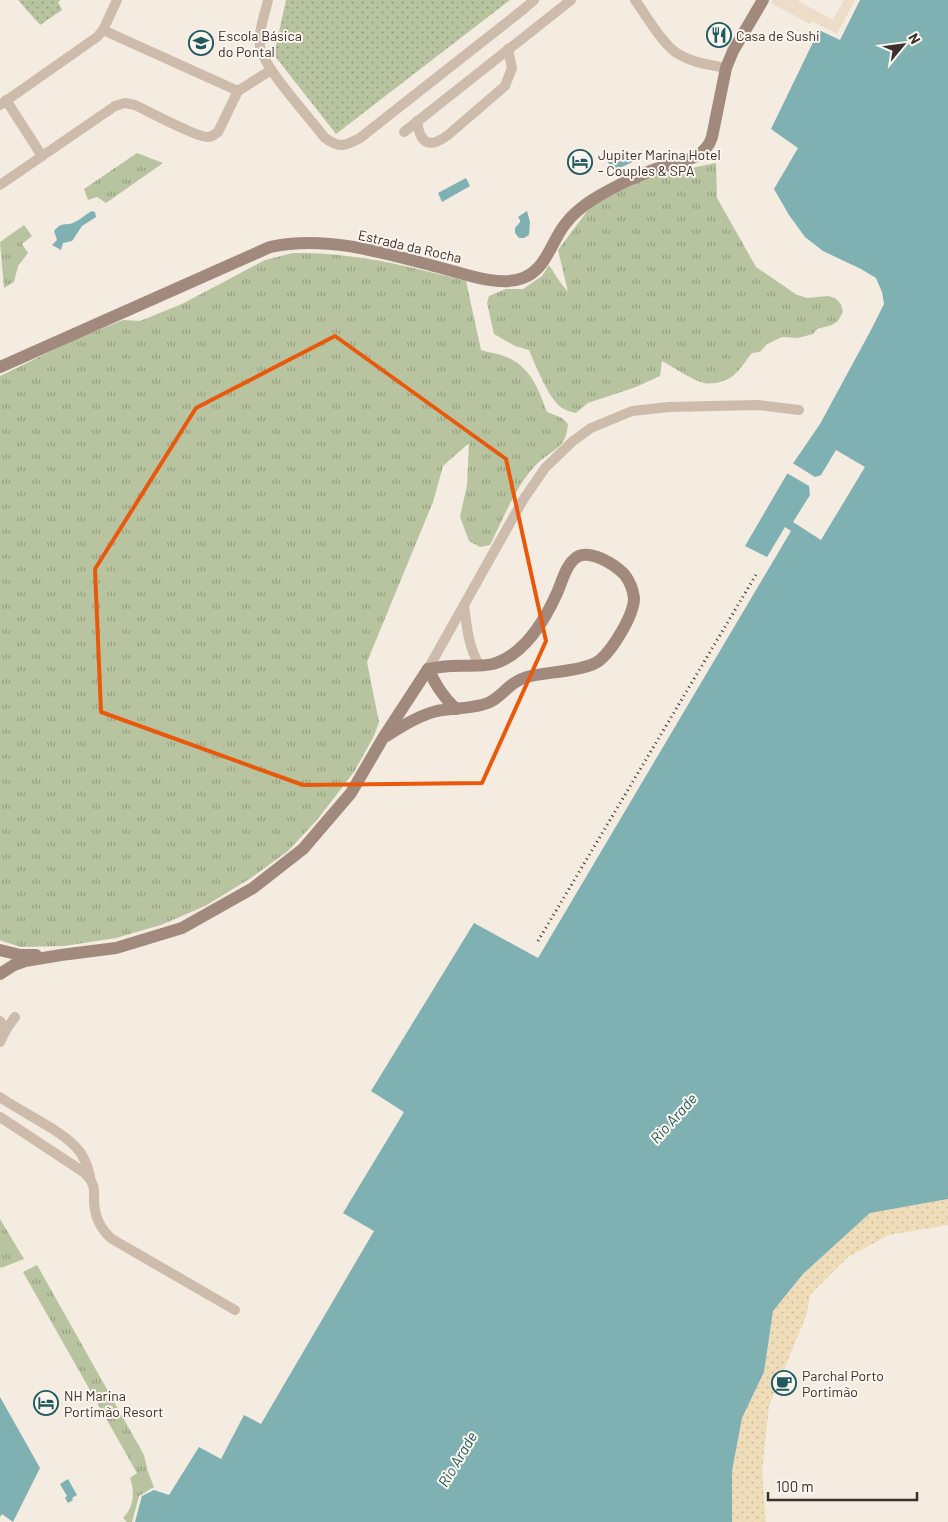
<svg xmlns="http://www.w3.org/2000/svg" width="948" height="1522" font-family="Barlow,sans-serif">
<style>
.grass{fill:url(#grass-tufts)}
.sand{fill:url(#sand-dots)}
.park{fill:url(#park-dots)}
.plaza{fill:#ecdcc8}
.water{fill:#7fb0b2}
.pier{fill:#f4ebe1}
.lines{fill:none;stroke-linecap:round;stroke-linejoin:round}
.street{stroke:#cdbbac;stroke-width:10}
.secondary{stroke:#a18a7d;stroke-width:12}
.rail{stroke:#3b302b;stroke-width:3;stroke-dasharray:1 4;stroke-linecap:butt}
.marked{fill:none;stroke:#e8590c;stroke-width:4;stroke-linejoin:round}
.labels{text-anchor:middle;dominant-baseline:central;stroke-width:4;stroke-linejoin:round;paint-order:stroke}
.poi-label{font-size:14px;fill:#3b302b;stroke:#fbf5ee;text-anchor:start}
.street-label{font-size:14px;fill:#3b302b;stroke:#fbf5ee}
.water-label{font-size:15px;font-style:italic;fill:#1f5a5e;stroke:#fbf5ee}
</style>
<defs>
<pattern id="grass-tufts" width="24" height="20" patternUnits="userSpaceOnUse" patternTransform="scale(1.25)"><rect width="24" height="20" fill="#b8c4a0"/><path d="M3 7l-1-3M5 7V3M7 7l1-3M15 17l-1-3M17 17v-4M19 17l1-3" fill="none" stroke="#97a083"/></pattern>
<pattern id="sand-dots" width="8" height="8" patternUnits="userSpaceOnUse" patternTransform="scale(1.25)"><rect width="8" height="8" fill="#efdcb8"/><path d="M2 2h.1M6 6h.1" fill="none" stroke="#cebd9e" stroke-width="1.8" stroke-linecap="round"/></pattern>
<pattern id="park-dots" width="8" height="8" patternUnits="userSpaceOnUse" patternTransform="scale(1.25)"><rect width="8" height="8" fill="#b8c4a0"/><path d="M2 2h.1M6 6h.1" fill="none" stroke="#97a083" stroke-width="1.8" stroke-linecap="round"/></pattern>
</defs>
<rect width="100%" height="100%" fill="#f4ebe1"/>
<g class="grass">
<path d="M137,153L163,163L106,203L97,197L88,200L84,189Z"/>
<path d="M716,163L717,198L756,267L797,295L807,298L828,296L835,298L841,304L843,312L838,321L832,325L817,329L813,334L798,338L782,337L767,344L760,352L752,353C746,360 741,369 734,375C727,381 714,385 704,383C692,380 673,367 662,361L660,376L636,387L588,403L576,413C572,412 567,411 564,409C550,403 535,364 529,350L515,346L494,334L487,303L489,296L506,289H523L542,276L549,265L560,282L568,292L558,250L591,206L648,177Z"/>
<path d="M24,225L32,236L22,244L28,253L18,266L14,282L4,288L0,242Z"/>
<path d="M293,253C354,252 407,266 466,281L481,350C490,353 502,354 511,359C532,370 539,391 547,412L562,418L568,424C566,448 555,448 539,462C518,481 503,519 490,545L480,547L469,541L460,517L467,485L469,443L443,466L433,502L367,662L379,722L374,736L354,772L317,820L288,851L251,878L205,906L161,925L116,938L64,946L21,947L2,941L0,940V376L74,340L123,320L140,321L182,304L265,260Z"/>
<path d="M0,1219L24,1259L1,1268L0,1267Z"/>
<path d="M37,1265L144,1455L148,1472L154,1487L139,1496L132,1522H127L123,1518C134,1507 135,1492 130,1478L137,1473L23,1272Z"/>
</g>
<path class="sand" d="M948,1199V1225L889,1235L848,1257L810,1295L806,1316L769,1406L762,1471L766,1522H732V1471L742,1418L764,1372L773,1311L803,1274L870,1213Z"/>
<g class="park">
<path d="M18,0H61L58,2L62,10L40,25Z"/>
<path d="M286,0H510L336,134L274,55Z"/>
</g>
<path class="plaza" d="M773,0H799L798,1L833,20L844,0H855L837,34L812,21L810,24L771,3Z"/>
<g class="water">
<path d="M860,0H948V1199L870,1213L803,1274L773,1311L764,1372L742,1418L732,1471V1522H135L142,1496L154,1490L169,1495L199,1447L221,1459L244,1415L261,1424L374,1231L343,1213L404,1112L371,1091L474,923L538,958L791,531L785,527L767,557L745,546L794,462L820,424L871,330L884,304L882,292L876,278L861,269L823,251L805,237L789,215L774,189L798,148L771,129L819,30L840,40Z"/>
<path d="M634,151L635,153L637,152L639,159L622,167L611,169L608,162L609,161V159Z"/>
<path d="M466,178L470,186L442,202L438,193Z"/>
<path d="M92,211L95,212L96,217L82,226L72,241L63,243L61,250L52,245L57,240L54,231C63,220 66,227 75,222C81,219 86,214 92,211Z"/>
<path d="M527,211L530,222L529,235L524,238H519L515,233V228L520,222V220L518,217Z"/>
<path d="M0,1397L40,1468L13,1522L2,1514L0,1517Z"/>
<path d="M68,1479L77,1495L72,1498L73,1500L68,1503L65,1498L67,1496L60,1484Z"/>
</g>
<path class="pier" d="M836,450L865,467L821,540L793,522L810,495L809,486L785,472L791,462L815,477L821,475Z"/>
<g class="lines">
<g class="street">
<path d="M268,0C265,14 258,31 260,46C262,66 310,118 324,137C339,149 345,146 360,138L525,8L534,0"/>
<path d="M635,0C646,15 664,47 680,55C694,63 711,65 726,68"/>
<path d="M103,30L238,91"/>
<path d="M238,91L271,70"/>
<path d="M6,100L42,156"/>
<path d="M0,105L97,37L103,30L117,0"/>
<path d="M417,121C420,144 429,149 448,135L505,86L512,68L508,49"/>
<path d="M404,132L571,0"/>
<path d="M0,185L115,106L125,103L135,105C148,111 198,138 208,137C212,137 215,134 218,132L238,91"/>
<path d="M464,605C467,628 468,645 479,665"/>
<path d="M428,669L523,500L545,468L573,441L591,428L632,411L669,407L758,405L799,410"/>
<path d="M0,1021L6,1030L0,1042"/>
<path d="M6,1030L15,1017"/>
<path d="M0,1097C22,1113 65,1131 80,1152C85,1159 88,1168 90,1176"/>
<path d="M0,1117L85,1173C87,1176 91,1179 92,1183C95,1188 94,1193 94,1199C94,1215 99,1228 112,1239L235,1310"/>
</g>
<g class="secondary">
<path d="M0,367L270,247C324,235 381,252 434,266C459,272 498,288 523,278C547,269 551,241 566,223C581,204 603,193 625,182C635,177 645,173 656,169C676,162 705,161 712,137L726,68L733,51L763,0"/>
<path d="M428,669C436,685 443,697 456,709"/>
<path d="M0,950L20,955H36"/>
<path d="M0,974L14,965L25,961L61,955L116,948L182,928L253,888L303,849L351,793L383,738L428,669C436,668 443,666 451,666C465,665 479,667 493,664C524,655 544,622 557,593C562,582 566,564 577,557C590,549 614,564 624,574C629,580 633,590 634,598C634,615 613,649 600,660C588,671 544,672 527,677C509,682 504,695 490,702C476,709 452,708 437,711C417,716 401,727 383,738"/>
</g>
<path class="rail" d="M538,941L757,573"/>
</g>
<path class="marked" d="M335,336L506,459L546,641L482,783L303,785L101,712L95,569L196,408Z"/>
<defs>
<symbol id="restaurant-ring" viewBox="-11 -11 22 22"><circle r="9.5" fill="#fbf5ee" stroke="#1f5a5e" stroke-width="1.5"/><path d="M-5-6h1v4h1v-4h1v4h1v-4h1v5L-1.5 .5V6h-2V.5L-5-1ZM5-6V6H3V1.5H1.5Q1.5-4 5-6Z" fill="#1f5a5e"/></symbol>
<symbol id="school-ring" viewBox="-11 -11 22 22"><circle r="9.5" fill="#fbf5ee" stroke="#1f5a5e" stroke-width="1.5"/><path d="M0-5L7-2L0 1L-7-2ZM-4 1L0 2.5L4 1V4Q0 6-4 4Z" fill="#1f5a5e"/></symbol>
<symbol id="hotel-ring" viewBox="-11 -11 22 22"><circle r="9.5" fill="#fbf5ee" stroke="#1f5a5e" stroke-width="1.5"/><path d="M-6-4.5h1.5V1H6V5H4.5V3h-9V5H-6ZM-4 0a1.8 1.8 0 1 1 3.6 0ZM.5 0V-2.5h3Q6-2.5 6 0Z" fill="#1f5a5e"/></symbol>
<symbol id="cafe-ring" viewBox="-11 -11 22 22"><circle r="9.5" fill="#fbf5ee" stroke="#1f5a5e" stroke-width="1.5"/><path d="M-5.5-4.5H6V0H3Q3 3.5 0 3.5H-2.5Q-5.5 3.5-5.5 0ZM3-3.2v2h1.7v-2ZM-6 4.5H4V6H-6Z" fill="#1f5a5e"/></symbol>
</defs>
<g fill-rule="evenodd">
<use href="#restaurant-ring" x="705" y="21" width="28" height="28"/>
<use href="#school-ring" x="187" y="29" width="28" height="28"/>
<use href="#hotel-ring" x="566" y="148" width="28" height="28"/>
<use href="#cafe-ring" x="770" y="1369" width="28" height="28"/>
<use href="#hotel-ring" x="32" y="1389" width="28" height="28"/>
</g>
<g class="labels">
<g class="poi-label">
<text x="218" y="35">Escola Básica<tspan x="218" dy="16">do Pontal</tspan></text>
<text x="736" y="35">Casa de Sushi</text>
<text x="598" y="154">Jupiter Marina Hotel<tspan x="598" dy="16">- Couples &amp; SPA</tspan></text>
<text x="802" y="1375">Parchal Porto<tspan x="802" dy="16">Portimão</tspan></text>
<text x="64" y="1395">NH Marina<tspan x="64" dy="16">Portimão Resort</tspan></text>
</g>
<g class="street-label">
<text transform="translate(410 246) rotate(13)">Estrada da Rocha</text>
</g>
<g class="water-label">
<text transform="translate(673 1118) rotate(-48)">Rio Arade</text>
<text transform="translate(457 1459) rotate(-59)">Rio Arade</text>
</g>
</g>
<g transform="translate(903 45) rotate(61)" stroke="#fbf5ee" stroke-width="4" paint-order="stroke">
<path d="M0-4L9 19L0 12L-9 19Z" fill="#3b302b"/>
<text y="-8" font-size="14" font-weight="bold" text-anchor="middle" fill="#3b302b">N</text>
</g>
<path d="M768 1492v8h149v-8" fill="none" stroke="#3b302b" stroke-width="2.5"/>
<text x="776" y="1492" font-size="15" fill="#3b302b" stroke="#fbf5ee" stroke-width="4" paint-order="stroke">100 m</text>
</svg>
